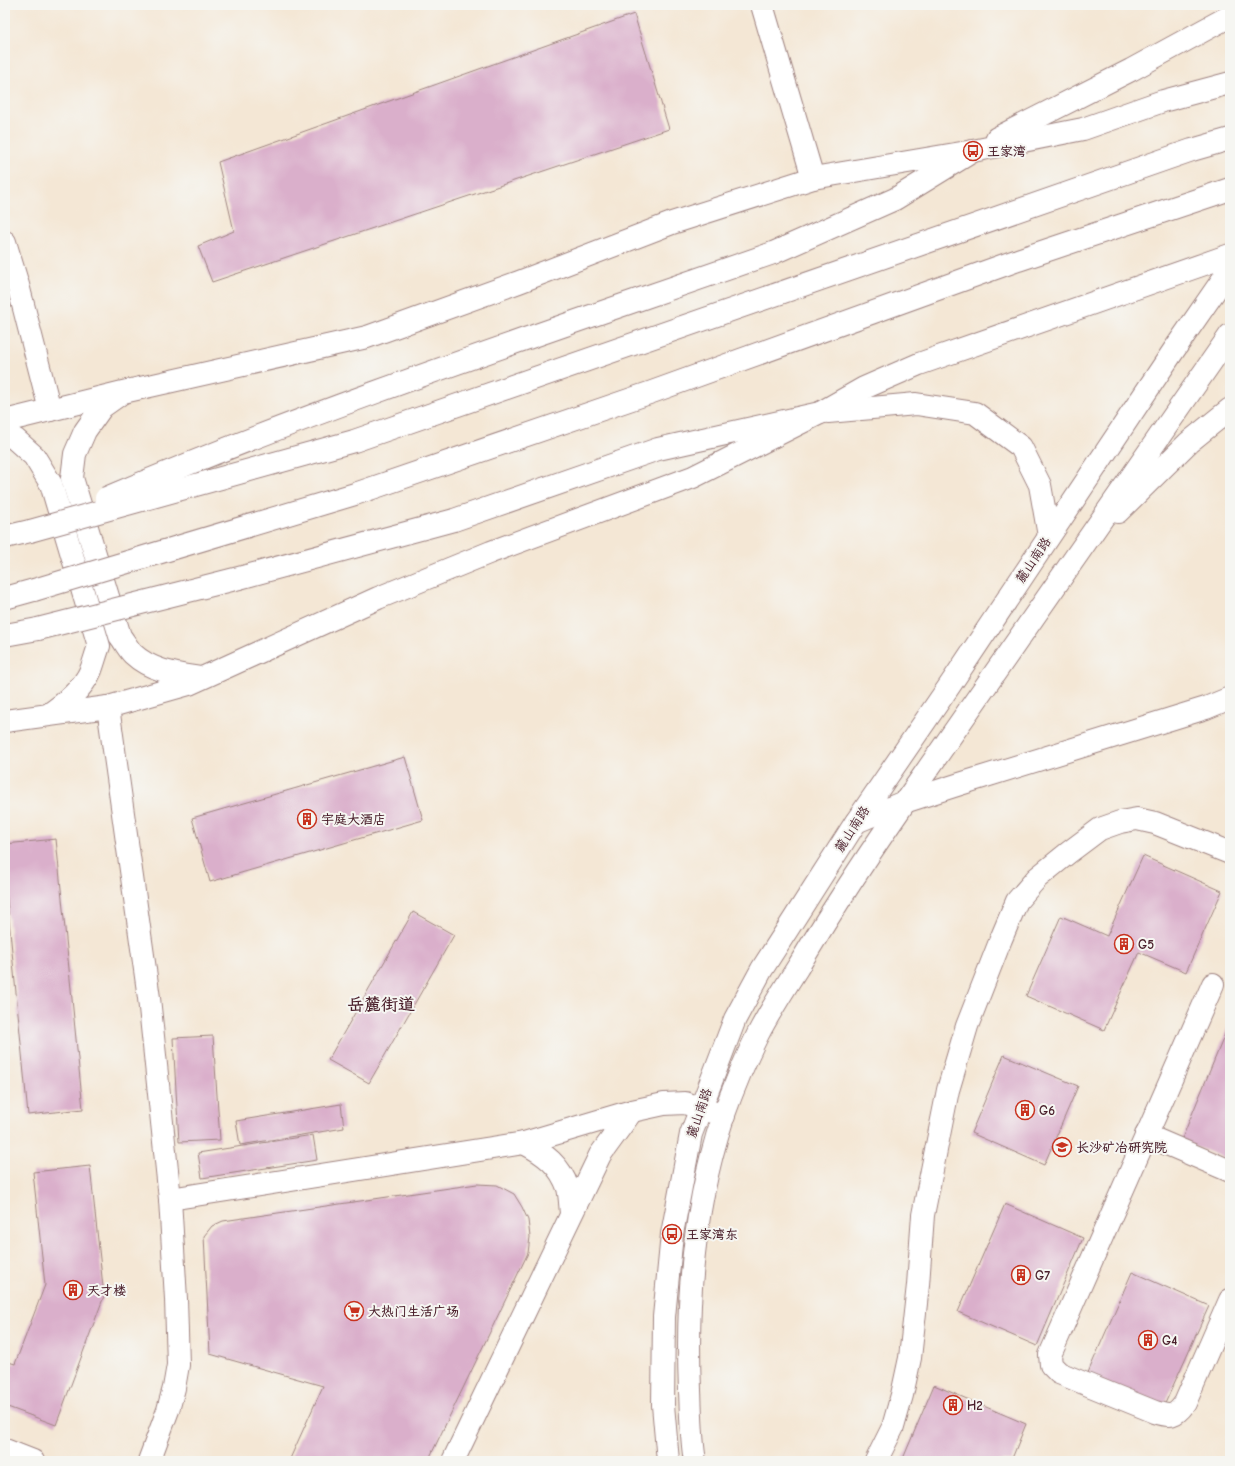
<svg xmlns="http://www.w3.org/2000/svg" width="1235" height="1466" font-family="'Comic Neue','LXGW WenKai TC',sans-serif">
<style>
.building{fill:#daafcb}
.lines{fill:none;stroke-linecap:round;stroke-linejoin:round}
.minor-casing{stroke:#9f8380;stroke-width:24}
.major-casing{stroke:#9f8380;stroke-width:24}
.highway-casing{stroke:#9f8380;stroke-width:24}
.minor{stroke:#fff;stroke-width:22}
.major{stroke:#fff;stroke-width:22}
.highway{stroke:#fff;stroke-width:22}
.highway-bridge-casing{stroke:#9f8380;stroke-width:24;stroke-linecap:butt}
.highway-bridge{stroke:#fff;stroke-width:22}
.labels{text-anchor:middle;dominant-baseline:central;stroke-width:4;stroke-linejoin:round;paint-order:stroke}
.poi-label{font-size:13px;font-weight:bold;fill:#4a1f2b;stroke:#f6f6f2;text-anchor:start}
.street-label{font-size:13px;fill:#4a1f2b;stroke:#f6f6f2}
.district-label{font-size:17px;font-weight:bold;fill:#4a1f2b;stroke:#f6f6f2}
</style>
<rect width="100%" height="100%" fill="#f6f6f2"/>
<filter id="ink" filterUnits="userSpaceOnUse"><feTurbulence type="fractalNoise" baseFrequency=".025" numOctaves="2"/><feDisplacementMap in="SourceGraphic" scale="8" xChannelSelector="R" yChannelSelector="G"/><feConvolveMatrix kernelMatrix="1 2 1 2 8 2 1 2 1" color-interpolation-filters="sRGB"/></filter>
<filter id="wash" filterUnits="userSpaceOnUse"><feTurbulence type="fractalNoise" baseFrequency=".012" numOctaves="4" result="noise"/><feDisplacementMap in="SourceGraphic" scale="16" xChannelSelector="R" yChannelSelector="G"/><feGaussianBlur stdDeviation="0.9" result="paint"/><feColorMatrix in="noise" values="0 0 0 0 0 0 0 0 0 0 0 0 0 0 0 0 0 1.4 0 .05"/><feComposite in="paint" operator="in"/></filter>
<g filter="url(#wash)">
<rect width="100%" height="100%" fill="#f4e7d5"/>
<g id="blocks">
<g class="building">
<path d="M634,14L669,129L212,282L198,246L234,231L218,162Z"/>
<path d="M405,757L423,820L210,882L192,818Z"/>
<path d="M56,839L83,1109L28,1115L5,880V844Z"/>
<path d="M1143,856L1222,891L1186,972L1139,952L1104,1030L1026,996L1061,916L1107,936Z"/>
<path d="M413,912L454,935L369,1083L328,1060Z"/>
<path d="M1230,1022V1160L1181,1141Z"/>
<path d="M213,1036L220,1140L179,1142L173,1038Z"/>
<path d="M1004,1055L1078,1086L1044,1165L971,1133Z"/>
<path d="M341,1104L344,1128L240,1145L236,1121Z"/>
<path d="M313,1135L317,1160L202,1178L198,1153Z"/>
<path d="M90,1166L104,1296L56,1425L5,1406V1361L15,1364L45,1285L33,1172Z"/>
<path d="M477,1184L497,1185L514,1194L522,1207L528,1220L530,1237L528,1253L428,1461H289L323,1386L210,1354L204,1236L212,1226L223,1221Z"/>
<path d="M1005,1204L1083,1238L1037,1346L958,1312Z"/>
<path d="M1132,1272L1209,1306L1163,1408L1087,1375Z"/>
<path d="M934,1385L1026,1424L1011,1461H902Z"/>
</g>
</g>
</g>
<g filter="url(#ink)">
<use href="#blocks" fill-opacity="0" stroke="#9f8380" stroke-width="1"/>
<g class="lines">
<defs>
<g id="minor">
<path d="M762,5L813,178"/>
<path d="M5,242L18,285L50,410"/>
<path d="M108,707L149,998L170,1199L176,1299L178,1365L174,1388L168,1410L149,1461"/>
<path d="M856,822L904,802L960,784L1206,708L1230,698"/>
<path d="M1213,984L1050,1355L1051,1365L1059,1373L1155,1412C1170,1417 1175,1417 1185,1403L1230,1300"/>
<path d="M1146,1135L1230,1171"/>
<path d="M524,1143C545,1154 560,1165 568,1188C570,1196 570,1205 571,1213"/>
<path d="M170,1199L524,1143L632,1111L664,1104L685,1103L724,1116"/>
<path d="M5,1450L33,1461"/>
<path d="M453,1461L600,1155L632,1111"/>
<path d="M876,1461L893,1427L902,1395L910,1358L918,1285L923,1215L948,1090L967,1026L1001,939L1017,901L1037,878L1068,853L1100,829L1120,822L1137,819L1155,823L1230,853"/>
</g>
<g id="major">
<path d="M997,138L1131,70L1230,16"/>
<path d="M119,395L102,407L85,431L75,454L72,478L120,636C124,641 128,649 133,654C151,671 176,674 200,678"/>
<path d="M828,412L916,404L975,413L1021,447L1040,485L1049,536"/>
<path d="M5,421L123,392L367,337L519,282L672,223L813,178L973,151L1083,129L1163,101L1230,83"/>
<path d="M5,434L15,439L34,456L51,484L99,646C96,654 94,662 91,670C83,689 65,703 48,715"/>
<path d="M1118,512L1188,443L1230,409"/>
<path d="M5,721L108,707L189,684L378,598L491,552L693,477L820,413L864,388L919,364L1230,255"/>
<path d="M668,1461L663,1405L664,1317L672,1234L691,1134L735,1019L762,969L856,822L950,685L1174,350L1230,269"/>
<path d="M695,1461C691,1438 691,1414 690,1390C686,1299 694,1205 723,1117C733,1089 745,1060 758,1034C770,1011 784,989 798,967C836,903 878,840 921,779C1023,630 1126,482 1230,335"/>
</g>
<g id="highway">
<path d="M773,253L895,199L973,151"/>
<path d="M454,520L658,449L820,413"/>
<path d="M5,537L30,531"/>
<path d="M5,598L34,590"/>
<path d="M5,635L38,629"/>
</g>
</defs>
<use href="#minor" class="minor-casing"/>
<use href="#major" class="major-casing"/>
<use href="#highway" class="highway-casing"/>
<use href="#minor" class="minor"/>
<use href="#major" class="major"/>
<use href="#highway" class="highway"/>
<defs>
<g id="highway-bridge">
<path d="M106,498C324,405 550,331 773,253"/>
<path d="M30,531L354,441L1192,150L1230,139"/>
<path d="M34,590L355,494L652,392L1018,260L1230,189"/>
<path d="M38,629L239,578L454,520"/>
</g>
</defs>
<use href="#highway-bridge" class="highway-bridge-casing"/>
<use href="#highway-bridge" class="highway-bridge"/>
</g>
</g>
<defs>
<symbol id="bus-ring" viewBox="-11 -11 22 22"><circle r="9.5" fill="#f6f6f2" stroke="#c8321e" stroke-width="1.5"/><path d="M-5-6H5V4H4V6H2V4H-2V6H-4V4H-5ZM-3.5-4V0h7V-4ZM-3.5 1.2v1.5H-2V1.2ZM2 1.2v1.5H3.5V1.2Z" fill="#c8321e"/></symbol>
<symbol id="building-ring" viewBox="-11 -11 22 22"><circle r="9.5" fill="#f6f6f2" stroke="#c8321e" stroke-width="1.5"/><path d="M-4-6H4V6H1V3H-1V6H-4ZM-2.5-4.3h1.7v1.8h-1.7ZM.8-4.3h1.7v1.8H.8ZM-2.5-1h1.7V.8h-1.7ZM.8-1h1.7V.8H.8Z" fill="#c8321e"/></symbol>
<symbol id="university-ring" viewBox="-11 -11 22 22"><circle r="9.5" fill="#f6f6f2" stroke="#c8321e" stroke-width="1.5"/><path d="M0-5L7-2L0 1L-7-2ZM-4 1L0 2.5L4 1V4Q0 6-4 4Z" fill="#c8321e"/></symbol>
<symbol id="supermarket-ring" viewBox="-11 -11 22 22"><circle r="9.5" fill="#f6f6f2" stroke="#c8321e" stroke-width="1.5"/><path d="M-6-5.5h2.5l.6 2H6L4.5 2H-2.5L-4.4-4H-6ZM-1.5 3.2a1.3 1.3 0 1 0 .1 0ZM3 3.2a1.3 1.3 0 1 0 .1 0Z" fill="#c8321e"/></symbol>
</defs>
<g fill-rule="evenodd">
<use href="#bus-ring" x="962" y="140" width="22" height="22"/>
<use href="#building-ring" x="296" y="808" width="22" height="22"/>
<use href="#building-ring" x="1113" y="933" width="22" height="22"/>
<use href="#building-ring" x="1014" y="1099" width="22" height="22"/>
<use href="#university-ring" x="1051" y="1136" width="22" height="22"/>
<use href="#bus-ring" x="661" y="1223" width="22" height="22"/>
<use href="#building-ring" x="1010" y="1264" width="22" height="22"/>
<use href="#building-ring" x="62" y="1279" width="22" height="22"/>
<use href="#supermarket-ring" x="343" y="1300" width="22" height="22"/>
<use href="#building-ring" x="1137" y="1329" width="22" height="22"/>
<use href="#building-ring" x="942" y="1394" width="22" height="22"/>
</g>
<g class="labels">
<g class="poi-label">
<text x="987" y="151">王家湾</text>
<text x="321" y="819">宇庭大酒店</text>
<text x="1138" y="944">G5</text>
<text x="1039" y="1110">G6</text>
<text x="1076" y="1147">长沙矿冶研究院</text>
<text x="686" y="1234">王家湾东</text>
<text x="1035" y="1275">G7</text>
<text x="87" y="1290">天才楼</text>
<text x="368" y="1311">大热门生活广场</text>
<text x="1162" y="1340">G4</text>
<text x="967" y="1405">H2</text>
</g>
<g class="street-label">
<text transform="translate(1033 560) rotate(-56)">麓山南路</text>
<text transform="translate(852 829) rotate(-57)">麓山南路</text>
<text transform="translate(699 1113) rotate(-71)">麓山南路</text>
</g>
<g class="district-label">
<text x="381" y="1004">岳麓街道</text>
</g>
</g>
<rect width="1235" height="1466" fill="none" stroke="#f6f6f2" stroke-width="20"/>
</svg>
